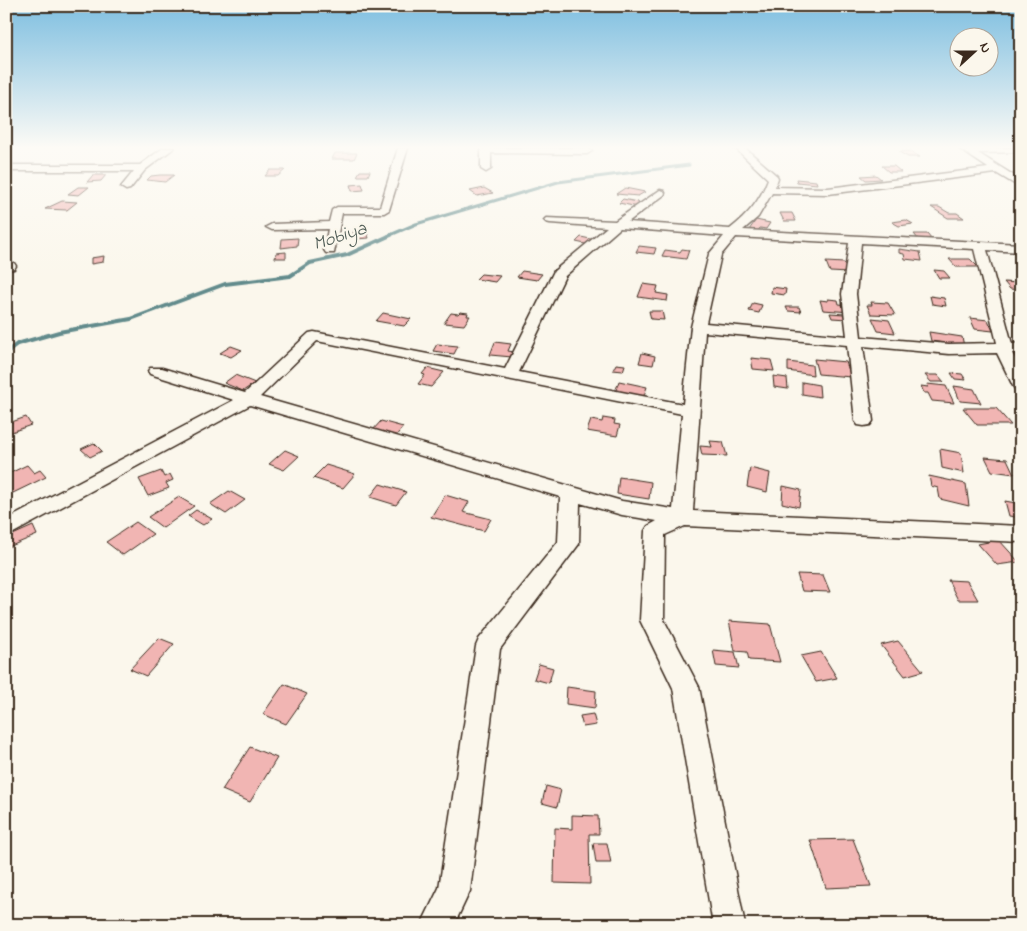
<svg xmlns="http://www.w3.org/2000/svg" width="1027" height="931" font-family="'Indie Flower',sans-serif">
<style>
.lines{fill:none;stroke-linecap:round;stroke-linejoin:round}
.stream-far2{stroke:#628b8c;stroke-width:3}
.stream-far1{stroke:#628b8c;stroke-width:4}
.stream{stroke:#628b8c;stroke-width:5}
.building{fill:#f1b5b3;stroke:#3b2a1e}
.minor-casing{stroke:#3b2a1e;stroke-width:3}
.minor{fill:#fbf7ec;fill-rule:evenodd}
.labels{text-anchor:middle;dominant-baseline:central;stroke-width:4.5;stroke-linejoin:round;paint-order:stroke}
.far-water-label{font-size:19px;font-style:italic;fill:#4e5b55;stroke:#fbf7ec}
</style>
<rect width="100%" height="100%" fill="#fbf7ec"/>
<filter id="ink" filterUnits="userSpaceOnUse"><feTurbulence type="fractalNoise" baseFrequency=".02" numOctaves="2"/><feDisplacementMap in="SourceGraphic" scale="10" xChannelSelector="R" yChannelSelector="G"/><feConvolveMatrix kernelMatrix="1 2 1 2 8 2 1 2 1" color-interpolation-filters="sRGB"/></filter>
<g filter="url(#ink)">
<g class="lines">
<path class="stream-far2" d="M388,236L416,224L558,182L689,165"/>
<path class="stream-far1" d="M9,350L17,344L59,332L131,319L225,284L290,276L310,263L347,255L391,235"/>
<path class="stream" d="M6,352L11,349"/>
</g>
<g class="building">
<path d="M910,151L920,157H908L899,152Z"/>
<path d="M335,153H357L354,159H332Z"/>
<path d="M882,166H894L901,172H889Z"/>
<path d="M270,170H285L278,176H265Z"/>
<path d="M360,171H370L368,176H357Z"/>
<path d="M93,175H106L101,181L87,182Z"/>
<path d="M160,175H174L165,182L147,180L151,176Z"/>
<path d="M876,175L881,179L866,180L861,176Z"/>
<path d="M796,179L816,181L817,184L797,182Z"/>
<path d="M362,184L364,190L352,191L350,185Z"/>
<path d="M78,187H89L79,195L68,194Z"/>
<path d="M484,188L493,193L477,196L470,191Z"/>
<path d="M625,188L645,192L638,196L616,194Z"/>
<path d="M623,199L642,203L638,207L619,203Z"/>
<path d="M62,201L77,202L67,210L45,209Z"/>
<path d="M931,207H939L949,213H957L964,218H948Z"/>
<path d="M780,213H792L796,221H784Z"/>
<path d="M756,220L770,223L766,229L760,228L758,231L749,230Z"/>
<path d="M906,220L913,224L899,226L892,222Z"/>
<path d="M366,230L369,238L356,239L353,232Z"/>
<path d="M914,234H927L932,240H919Z"/>
<path d="M581,237L595,240L590,245L576,242Z"/>
<path d="M298,238L297,246L281,248L282,239Z"/>
<path d="M639,246L656,248L654,254L636,252Z"/>
<path d="M682,249L689,250L686,259L662,256L665,250L680,252Z"/>
<path d="M899,249L920,252L922,261L905,259L904,254L899,253Z"/>
<path d="M286,252V258H275L276,253Z"/>
<path d="M104,256L103,262L91,264V258Z"/>
<path d="M949,259H970L978,267H956Z"/>
<path d="M826,262L844,263L849,273L830,272Z"/>
<path d="M934,270L944,271L950,278H939Z"/>
<path d="M522,271L542,274L537,280L517,277Z"/>
<path d="M481,274L500,276L495,282L476,279Z"/>
<path d="M1004,282L1018,283L1021,285V290L1010,289Z"/>
<path d="M643,284L658,286L656,293L668,295L667,301L638,297Z"/>
<path d="M772,287L786,289L785,295L771,293Z"/>
<path d="M930,296L944,298L946,306L932,304Z"/>
<path d="M828,299L838,300L839,304L849,305L851,312L823,310L820,300L828,301Z"/>
<path d="M871,302L888,303L895,315L871,314L867,305H872Z"/>
<path d="M753,303L762,305L759,313L749,311Z"/>
<path d="M786,307H799L801,312L788,311Z"/>
<path d="M649,311H662L664,320L651,319Z"/>
<path d="M460,312L468,313L467,316H470L464,325L444,323L451,313L458,314Z"/>
<path d="M383,313L411,319L404,326L376,321Z"/>
<path d="M830,313L844,314L847,319L832,318Z"/>
<path d="M872,318L889,320L895,333L878,331Z"/>
<path d="M970,318L988,320L993,331L975,329Z"/>
<path d="M929,332L962,337L964,346L931,341Z"/>
<path d="M495,342L511,344L508,351L514,352L512,357L490,355Z"/>
<path d="M437,344L458,346L454,354L433,351Z"/>
<path d="M231,346L242,350L231,357L220,353Z"/>
<path d="M642,353L655,356L653,365L639,363Z"/>
<path d="M751,358L771,360L774,371L753,369Z"/>
<path d="M814,359L846,362L851,377L818,374Z"/>
<path d="M788,362L812,365L813,375L788,371Z"/>
<path d="M616,364L625,365L623,371L613,370Z"/>
<path d="M427,368L444,372L431,387L418,384L425,375L422,374Z"/>
<path d="M951,373L962,374L966,380L955,379Z"/>
<path d="M235,375L255,383L243,391L224,383Z"/>
<path d="M925,375H938L944,382H931Z"/>
<path d="M773,376L787,378L788,389L774,387Z"/>
<path d="M619,381L647,387L643,398L615,392Z"/>
<path d="M802,382L819,385L820,397L802,394Z"/>
<path d="M927,384L946,386L954,403L932,401L928,393H924L921,386L928,387Z"/>
<path d="M954,386L974,389L981,403L960,401Z"/>
<path d="M963,408H996L1011,425H977Z"/>
<path d="M26,417L31,425L6,434V424Z"/>
<path d="M603,418L615,420L614,424L620,425L617,436L587,431L591,420L602,422Z"/>
<path d="M381,421L403,427L395,437L372,431Z"/>
<path d="M710,441L723,442L727,456L702,455L700,446L712,447Z"/>
<path d="M94,443L102,451L90,457L81,449Z"/>
<path d="M940,449L961,453L964,473L942,468Z"/>
<path d="M285,450L299,456L284,470L269,464Z"/>
<path d="M985,457L1007,459L1014,474L992,471Z"/>
<path d="M27,465L34,473L40,470L46,477L13,493L6,484V475Z"/>
<path d="M326,465L355,474L343,488L313,478Z"/>
<path d="M750,468L770,473L767,492L747,487Z"/>
<path d="M161,471L164,477L170,474L173,480L166,483L169,488L148,496L139,479Z"/>
<path d="M929,476L966,484L969,506L940,499L938,488L931,486Z"/>
<path d="M619,477L651,482L649,499L617,494Z"/>
<path d="M380,484L406,492L396,505L370,497Z"/>
<path d="M783,486L801,490L799,507L782,503Z"/>
<path d="M229,491L245,500L226,514L210,504Z"/>
<path d="M445,495L469,502L463,512L491,519L484,531L431,517Z"/>
<path d="M179,497L194,506L163,528L148,517Z"/>
<path d="M1005,501L1021,504V518L1009,516Z"/>
<path d="M196,510L212,519L203,525L188,516Z"/>
<path d="M136,522L153,534L123,555L106,542Z"/>
<path d="M33,526L37,535L6,548V538Z"/>
<path d="M999,540L1019,562L997,565L978,544Z"/>
<path d="M797,574L823,575L830,592L802,591Z"/>
<path d="M948,580L967,581L978,600H958Z"/>
<path d="M729,621L770,624L780,662L749,660L747,652L735,651Z"/>
<path d="M159,638L174,644L146,676L130,669Z"/>
<path d="M898,641L923,671L905,676L881,645Z"/>
<path d="M713,650L735,652L739,668L716,666Z"/>
<path d="M821,652L837,678L816,682L801,656Z"/>
<path d="M539,664L553,668L549,683L534,679Z"/>
<path d="M284,684L307,694L286,724L263,714Z"/>
<path d="M567,687L596,691L595,708L566,704Z"/>
<path d="M593,714L596,725L583,727L580,716Z"/>
<path d="M250,747L277,758L250,802L222,790Z"/>
<path d="M546,786L561,790L557,807L542,803Z"/>
<path d="M572,815L598,816L599,834H589L590,884L554,883L555,828L572,829Z"/>
<path d="M853,839L871,886L826,888L810,840Z"/>
<path d="M593,843H607L611,863H596Z"/>
</g>
<g class="lines">
<defs>
<g id="minor">
<path d="M163,148H174L145,170L130,189L126,190L121,187L134,171H6V165H140Z"/>
<path d="M398,148H408L389,210L384,213H342L334,253H326L324,250L328,229L272,230L266,227L272,224L329,222L332,210L337,207H380Z"/>
<path d="M481,148H587L592,151L587,154L491,153V169L486,172L481,169Z"/>
<path d="M735,148H745L777,176L778,178L775,187L828,188L988,168L958,148H1021V152L978,153L1021,180V188L996,173L828,194L772,193L758,217L743,230L1021,244V252L987,250L1012,344L1021,343V353H1012L1021,369V391L1015,389L1013,386L997,353L949,354L863,346L873,421L870,425L864,426L858,425L855,421L847,345L705,332L693,511L1021,526V542L685,526L665,535L664,620L699,687L745,925H713L673,688L640,620L645,531L648,526L657,521L622,515L580,503L579,544L500,649L470,891L454,925H421L439,888L476,646L479,639L558,542L560,497L250,405L6,537V520L234,400L150,374L148,371L150,368H162L245,393L309,333L314,332L505,369L554,271L607,227L550,223L546,222L544,220L546,218L615,221L660,190L664,191L665,193L664,195L628,222L730,229C748,215 760,201 768,179ZM620,228L724,236L709,254L691,327L683,404L519,372L565,276ZM736,237L849,243L842,294L847,336L706,323L721,255ZM861,243L974,249L997,343L949,344L861,337L856,294ZM317,341L682,414L673,509L622,501L260,397Z"/>
<path d="M6,262L14,263L16,266L14,269L6,270Z"/>
</g>
</defs>
<use href="#minor" class="minor-casing"/>
<use href="#minor" class="minor"/>
</g>
</g>
<linearGradient id="sky" x2="0" y2="1"><stop stop-color="#7dbee0"/><stop offset="0.53" stop-color="#fdfbf6"/><stop offset="1" stop-color="#fdfbf6" stop-opacity="0"/></linearGradient>
<rect width="1027" height="278" fill="url(#sky)"/>
<g class="labels">
<g class="far-water-label">
<text transform="translate(340 237) rotate(-18)">Mobiya</text>
</g>
</g>
<rect width="1027" height="931" fill="none" stroke="#fbf7ec" stroke-width="25"/>
<rect x="12" y="12" width="1002" height="906" fill="none" stroke="#3b2a1e" stroke-width="2" filter="url(#ink)"/>
<g transform="translate(974 52) rotate(69)"><circle r="24" fill="#fbf7ec" stroke="#aea59a"/>
<path d="M0-4L9 19L0 12L-9 19Z" fill="#3b2a1e"/>
<text y="-8" font-size="14" font-weight="bold" text-anchor="middle" fill="#3b2a1e">N</text>
</g>
</svg>
